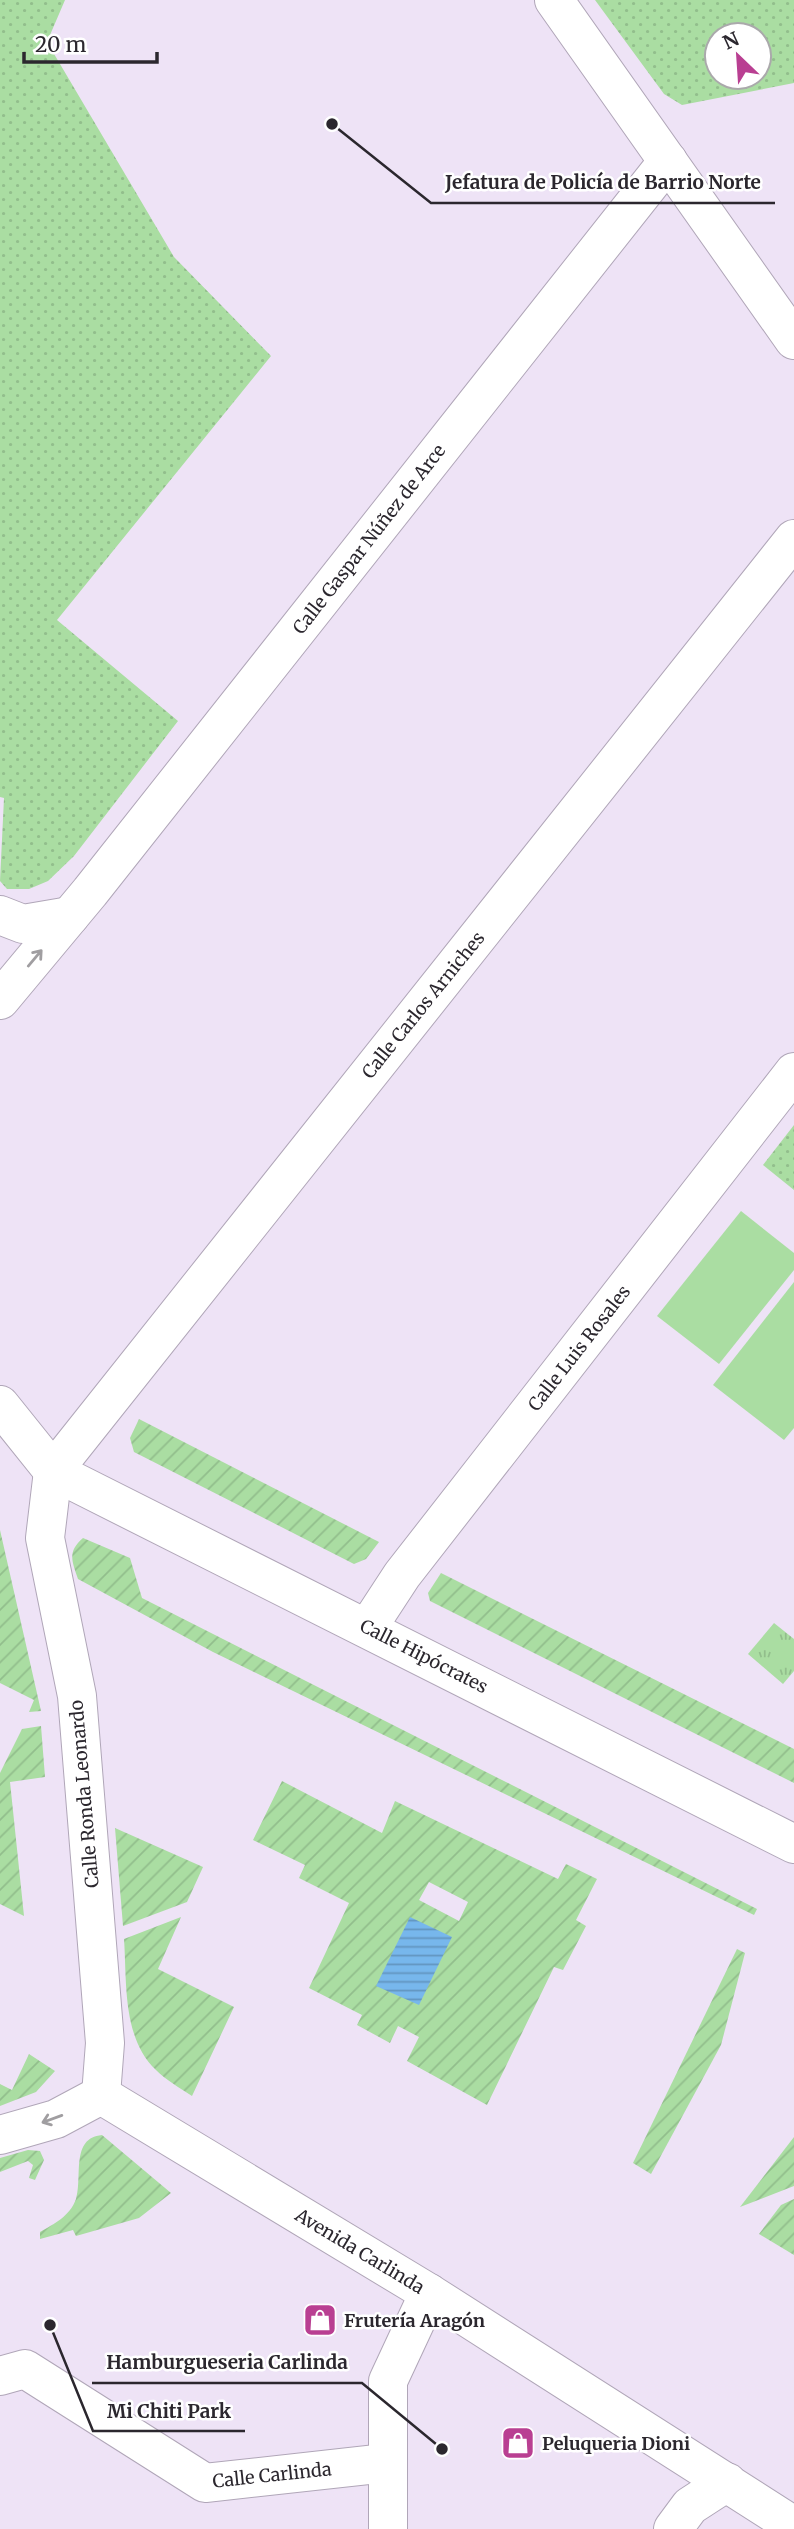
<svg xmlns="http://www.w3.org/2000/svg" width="794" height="2529" font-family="Merriweather,serif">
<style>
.grass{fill:url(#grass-dots);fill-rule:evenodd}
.park{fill:url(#park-tufts)}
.garden{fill:url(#garden-furrows);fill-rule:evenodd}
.pitch{fill:#aadda2}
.water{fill:url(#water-rules)}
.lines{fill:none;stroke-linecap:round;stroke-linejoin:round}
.street-casing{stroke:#b0a6b8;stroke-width:40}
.secondary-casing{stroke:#b0a6b8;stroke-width:40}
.street{stroke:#fff;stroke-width:38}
.secondary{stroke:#fff;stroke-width:38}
.oneway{stroke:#a09ea1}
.labels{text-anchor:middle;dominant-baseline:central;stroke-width:5;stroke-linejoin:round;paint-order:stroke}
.street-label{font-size:18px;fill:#2b272e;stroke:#fff}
.poi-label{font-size:18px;font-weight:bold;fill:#2b272e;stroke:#fff;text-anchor:start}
.leader{fill:none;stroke:#2b272e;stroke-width:2.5}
.callout-dot{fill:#2b272e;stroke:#fff;stroke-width:2.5}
.callout-label{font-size:19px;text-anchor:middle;font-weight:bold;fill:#2b272e;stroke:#fff;stroke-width:5;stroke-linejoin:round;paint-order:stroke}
</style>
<defs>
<pattern id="grass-dots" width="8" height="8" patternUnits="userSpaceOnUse" patternTransform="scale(1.75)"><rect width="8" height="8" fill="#aadda2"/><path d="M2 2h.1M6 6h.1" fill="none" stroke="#92be8c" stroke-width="1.8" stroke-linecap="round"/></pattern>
<pattern id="park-tufts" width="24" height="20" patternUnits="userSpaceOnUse" patternTransform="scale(1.75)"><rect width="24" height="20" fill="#aadda2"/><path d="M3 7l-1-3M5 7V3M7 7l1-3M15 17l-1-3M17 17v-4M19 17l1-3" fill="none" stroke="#92be8c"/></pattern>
<pattern id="garden-furrows" width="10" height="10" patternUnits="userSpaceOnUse" patternTransform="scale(1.75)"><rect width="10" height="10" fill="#aadda2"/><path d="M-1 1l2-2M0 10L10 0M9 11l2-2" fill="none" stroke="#92be8c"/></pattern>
<pattern id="water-rules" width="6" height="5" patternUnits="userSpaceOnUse" patternTransform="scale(1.75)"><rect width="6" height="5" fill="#77b7ec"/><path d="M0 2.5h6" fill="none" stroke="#6295c0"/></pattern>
</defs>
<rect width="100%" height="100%" fill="#eee3f6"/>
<g class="grass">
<path d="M0,0H65L47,42L174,257L271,356L57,620L178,721L74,856L48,881L29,889H7L0,881L4,798L0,797Z"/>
<path d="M595,0H794V83L682,105L664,94ZM717,35H759V77H717Z"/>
<path d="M794,1125V1190L763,1165Z"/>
</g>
<path class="park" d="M774,1623L794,1639V1671L783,1684L748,1654Z"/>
<g class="garden">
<path d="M139,1419L379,1542L366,1559L354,1564L134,1452L130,1438Z"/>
<path d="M0,1530L41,1711L29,1712L34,1700L0,1683Z"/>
<path d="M83,1538L130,1558L142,1598L757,1909L754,1915L213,1652L78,1579C72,1561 67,1552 83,1538Z"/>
<path d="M441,1573L794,1749V1783L430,1601L428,1593Z"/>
<path d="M41,1726L45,1777L10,1782L24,1916L0,1904V1773L22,1729Z"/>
<path d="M282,1781L382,1833L395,1801L558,1879L566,1864L597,1879L576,1920L586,1926L563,1970L554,1967L487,2105L407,2061L419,2037L398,2026L390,2043L357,2025L362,2015L309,1988L349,1903L299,1878L305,1865L253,1840ZM429,1882L468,1902L459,1921L419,1900Z"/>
<path d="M115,1828L203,1867L187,1902L123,1926Z"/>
<path d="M181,1917L158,1969L234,2007L192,2096C180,2088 166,2080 156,2070C122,2038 127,1982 124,1939Z"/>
<path d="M737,1949L745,1953L721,2045L651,2174L633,2163Z"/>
<path d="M29,2054L55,2071L36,2092L0,2106V2084L12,2090Z"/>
<path d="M102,2135L171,2193L139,2218L76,2236L73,2230L40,2239V2232C54,2224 70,2216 76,2199C83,2177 70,2138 102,2135Z"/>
<path d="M794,2137V2186L740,2207Z"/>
<path d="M28,2150L40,2151L44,2160L35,2180L29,2178L33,2165L28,2161L0,2172V2158Z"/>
<path d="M794,2199V2255L759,2234L781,2205Z"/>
</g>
<g class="pitch">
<path d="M741,1211L794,1253V1270L719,1364L657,1316Z"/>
<path d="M794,1282V1428L784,1440L713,1385Z"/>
</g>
<path class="water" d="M410,1917L452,1937L419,2005L376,1986Z"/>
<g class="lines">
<defs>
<g id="street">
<path d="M0,915L23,924L70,916"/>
<path d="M0,1000L90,892L668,161"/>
<path d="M0,1405L53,1471L794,1844"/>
<path d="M53,1471L794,539"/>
<path d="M53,1471L45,1538L77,1696L105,2043L101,2095"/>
<path d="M368,1627L402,1575L794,1072"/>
<path d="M101,2095L429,2293L794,2526"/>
<path d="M0,2135L56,2119L101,2095"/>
<path d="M0,2376L25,2369L205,2483L386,2463"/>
<path d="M388,2529V2381L429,2293"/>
<path d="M673,2529L690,2506L727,2482"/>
</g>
<path id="secondary" d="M554,0L794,340"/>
</defs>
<use href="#street" class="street-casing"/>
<use href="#secondary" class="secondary-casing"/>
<use href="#street" class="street"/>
<use href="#secondary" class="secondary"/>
</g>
<defs><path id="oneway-shaft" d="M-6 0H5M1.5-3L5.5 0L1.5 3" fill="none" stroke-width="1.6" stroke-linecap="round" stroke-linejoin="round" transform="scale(1.75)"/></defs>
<g class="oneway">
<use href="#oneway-shaft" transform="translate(35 958) rotate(-50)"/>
<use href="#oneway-shaft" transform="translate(52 2119) rotate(160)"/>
</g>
<defs>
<symbol id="shop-square" viewBox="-11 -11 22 22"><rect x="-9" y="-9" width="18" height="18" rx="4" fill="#b93f92" stroke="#fff"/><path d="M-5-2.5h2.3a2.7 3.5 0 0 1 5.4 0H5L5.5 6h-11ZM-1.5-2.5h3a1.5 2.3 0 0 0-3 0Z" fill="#fff"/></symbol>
</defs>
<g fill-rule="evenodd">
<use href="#shop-square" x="301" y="2301" width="38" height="38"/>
<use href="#shop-square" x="499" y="2424" width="38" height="38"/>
</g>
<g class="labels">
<g class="street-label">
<text transform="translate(369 539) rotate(-52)">Calle Gaspar Núñez de Arce</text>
<text transform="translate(423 1005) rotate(-51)">Calle Carlos Arniches</text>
<text transform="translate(579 1348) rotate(-52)">Calle Luis Rosales</text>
<text transform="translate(424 1656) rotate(27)">Calle Hipócrates</text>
<text transform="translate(84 1794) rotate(-95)">Calle Ronda Leonardo</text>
<text transform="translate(360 2251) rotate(31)">Avenida Carlinda</text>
<text transform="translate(272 2475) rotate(-6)">Calle Carlinda</text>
</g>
<g class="poi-label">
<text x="344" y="2320">Frutería Aragón</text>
<text x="542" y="2443">Peluqueria Dioni</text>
</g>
</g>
<path class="leader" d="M332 124L431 203H775M442 2449L362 2383H92M50 2325L93 2431H245"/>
<g class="callout-dot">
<circle cx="332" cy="124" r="7"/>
<circle cx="442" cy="2449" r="7"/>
<circle cx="50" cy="2325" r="7"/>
</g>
<g class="callout-label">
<text x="603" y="189">Jefatura de Policía de Barrio Norte</text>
<text x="227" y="2369">Hamburgueseria Carlinda</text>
<text x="169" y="2418">Mi Chiti Park</text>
</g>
<g transform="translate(738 56) rotate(335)"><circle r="33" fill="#ffffff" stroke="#aaa9ab" stroke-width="2"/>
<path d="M0-5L12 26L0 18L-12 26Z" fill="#b93f92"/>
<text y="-10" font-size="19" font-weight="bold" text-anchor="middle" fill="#2b272e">N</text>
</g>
<path d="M24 52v10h133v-10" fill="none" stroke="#2b272e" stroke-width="3.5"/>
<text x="35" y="52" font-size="21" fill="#2b272e" stroke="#ffffff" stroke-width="5" paint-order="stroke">20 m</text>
</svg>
